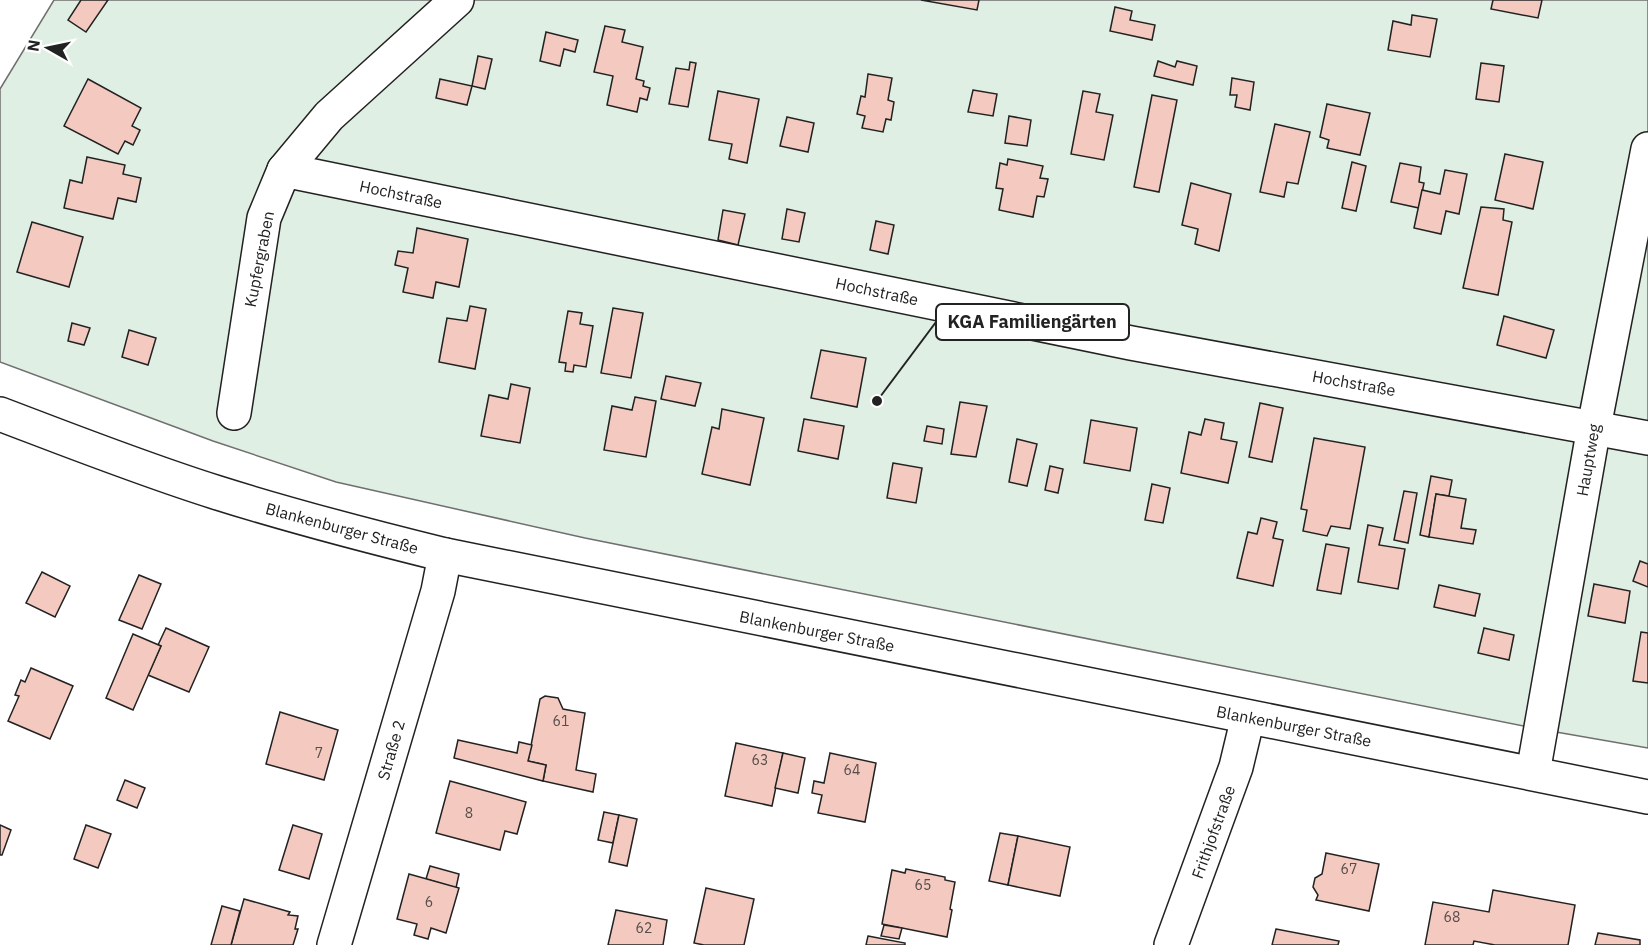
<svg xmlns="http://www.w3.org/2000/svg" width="1648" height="945" font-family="'IBM Plex Sans',sans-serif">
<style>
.green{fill:#e0efe3;stroke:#6f6f6f;stroke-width:1.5}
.building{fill:#f3c9c0;stroke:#222;stroke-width:1.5}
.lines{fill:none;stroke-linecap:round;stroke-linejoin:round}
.minor-casing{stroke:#222;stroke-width:36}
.major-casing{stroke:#222;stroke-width:36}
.minor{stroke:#fff;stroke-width:33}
.major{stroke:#fff;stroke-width:33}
.labels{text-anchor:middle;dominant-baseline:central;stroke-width:4.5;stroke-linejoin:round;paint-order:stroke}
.number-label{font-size:14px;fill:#564c4a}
.street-label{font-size:16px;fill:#222;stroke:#fff}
.leader{fill:none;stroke:#222;stroke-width:2}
.callout-dot{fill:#222;stroke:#fff;stroke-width:2}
.callout{fill:#fff;stroke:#222;stroke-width:2}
.callout-label{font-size:18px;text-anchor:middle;font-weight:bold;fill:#222}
</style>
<rect width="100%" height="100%" fill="#fff"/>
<path class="green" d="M54,0H1648V748L1533,728L585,538L336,482L213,441L0,362V89Z"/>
<g class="building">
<path d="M81,0H108L86,32L68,20Z"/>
<path d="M921,0H979L977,10Z"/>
<path d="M1493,0H1542L1538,18L1491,9Z"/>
<path d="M1115,7L1132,11L1130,20L1155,25L1152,40L1110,31Z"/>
<path d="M1412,15L1437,19L1430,57L1388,50L1393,21L1411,25Z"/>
<path d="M605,26L625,30L622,42L643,47L636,79L644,81L643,86L650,88L647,100L640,98L637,112L607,105L613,76L594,72Z"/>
<path d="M546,32L578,40L575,52L564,49L560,66L540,61Z"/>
<path d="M478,56L492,59L485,89L472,86Z"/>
<path d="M1158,61L1175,67L1177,61L1197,66L1193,85L1154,76Z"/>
<path d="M690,62L696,63L688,107L669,104L676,68L689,70Z"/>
<path d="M1481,63L1504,66L1499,102L1476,99Z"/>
<path d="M868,74L892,78L888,100L894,102L891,120L886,119L883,132L862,128L865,116L857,114L861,96L865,97Z"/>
<path d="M1232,78L1254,82L1250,110L1235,107L1237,95H1230Z"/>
<path d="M88,79L141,108L132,126L140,130L133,145L125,141L118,154L64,126Z"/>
<path d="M440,79L472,86L467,105L436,98Z"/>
<path d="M973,90L997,94L993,116L968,112Z"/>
<path d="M718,91L759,99L747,163L729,159L732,144L709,140Z"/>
<path d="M1083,91L1100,94L1096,112L1113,115L1104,160L1071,154Z"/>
<path d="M1152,95L1177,100L1159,192L1134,187Z"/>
<path d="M1327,104L1370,113L1360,155L1327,148L1329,140L1320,137Z"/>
<path d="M1009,116L1031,120L1027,146L1005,143Z"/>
<path d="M787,117L814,123L808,152L780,146Z"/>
<path d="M1275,124L1310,132L1298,184L1287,182L1284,197L1260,192Z"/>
<path d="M1505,154L1543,162L1533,209L1495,200Z"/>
<path d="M87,157L125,165L123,174L141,178L136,202L118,198L113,219L64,208L70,180L82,183Z"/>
<path d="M1008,159L1043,166L1040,178L1048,179L1044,197L1037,196L1033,217L999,210L1003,189L996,188L1000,163L1007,165Z"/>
<path d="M1352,162L1366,166L1356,211L1342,208Z"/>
<path d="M1400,163L1421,167L1419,182L1424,183L1419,208L1391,202Z"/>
<path d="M1445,170L1467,174L1459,214L1446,211L1441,234L1414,228L1422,190L1440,194Z"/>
<path d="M1191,183L1231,194L1219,251L1195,244L1198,229L1182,225Z"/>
<path d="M1481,207L1504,209L1503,220L1512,222L1498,295L1463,288Z"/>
<path d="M787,209L805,213L799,242L782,239Z"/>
<path d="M723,210L745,214L738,245L718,240Z"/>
<path d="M876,221L894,225L888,254L870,250Z"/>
<path d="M32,222L83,237L69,287L17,272Z"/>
<path d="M417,228L468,239L459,287L436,282L433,298L403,292L408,268L395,265L398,251L413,253Z"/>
<path d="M470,306L486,309L475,369L439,362L447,318L467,321Z"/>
<path d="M613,308L643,313L631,378L601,373Z"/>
<path d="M568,311L582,313L580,324L593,326L586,367L574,365L573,372L565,371L566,363L559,362Z"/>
<path d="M1504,316L1554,330L1546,358L1497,345Z"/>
<path d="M72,323L90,328L84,345L68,341Z"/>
<path d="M129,330L156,338L148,365L122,357Z"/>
<path d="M821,350L866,358L857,407L811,398Z"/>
<path d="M666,376L701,383L695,406L661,399Z"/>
<path d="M511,384L530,388L520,443L481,436L489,395L508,399Z"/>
<path d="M635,397L656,401L646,457L604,450L612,406L632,410Z"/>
<path d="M960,402L987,406L976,457L951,454Z"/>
<path d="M1260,403L1283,408L1272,462L1249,457Z"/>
<path d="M722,409L764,418L750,485L702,474L712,427L719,429Z"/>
<path d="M804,419L844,426L838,459L798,451Z"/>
<path d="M1205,419L1224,423L1221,439L1237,442L1228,483L1181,473L1189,432L1201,435Z"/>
<path d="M1091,420L1137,428L1130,471L1084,463Z"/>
<path d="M927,426L944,429L942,444L924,441Z"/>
<path d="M1314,438L1365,447L1350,529L1331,526L1327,536L1303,531L1307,510L1301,509Z"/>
<path d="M1017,439L1037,444L1027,486L1009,482Z"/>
<path d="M893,463L922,468L916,503L887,498Z"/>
<path d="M1050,466L1063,469L1058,493L1045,490Z"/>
<path d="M1431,476L1452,480L1449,496L1436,494L1429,537L1420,535Z"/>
<path d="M1152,484L1170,488L1163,523L1145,520Z"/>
<path d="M1404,491L1417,493L1408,543L1394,540Z"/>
<path d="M1436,494L1466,499L1461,528L1476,530L1473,544L1429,537Z"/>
<path d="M1261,518L1277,522L1273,538L1283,540L1273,586L1237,578L1248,532L1257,534Z"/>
<path d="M1368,525L1383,528L1379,545L1405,549L1398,589L1358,582Z"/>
<path d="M1326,544L1349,548L1341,594L1317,590Z"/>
<path d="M1640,561L1648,564V587L1633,581Z"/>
<path d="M42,572L70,586L55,617L26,603Z"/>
<path d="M139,575L161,584L142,629L119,620Z"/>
<path d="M1594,584L1630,591L1625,623L1588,616Z"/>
<path d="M1439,585L1480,594L1475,616L1434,607Z"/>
<path d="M166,628L209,647L189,692L148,675L161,646L158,645Z"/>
<path d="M1484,628L1514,635L1509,660L1478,653Z"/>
<path d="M1641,632L1648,633V683L1633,681Z"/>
<path d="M133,634L161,646L133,710L106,698Z"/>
<path d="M31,668L73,686L50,739L8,721L19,696L15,695L21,680L25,682Z"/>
<path d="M545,696L558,698L563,709L585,713L576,770L596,774L593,792L543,781L546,765L528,761L540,699Z"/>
<path d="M280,712L338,730L324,780L266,764Z"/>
<path d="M458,740L517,753L519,742L532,745L528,761L546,765L543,781L454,758Z"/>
<path d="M736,743L783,753L772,806L725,796Z"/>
<path d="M783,753L805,758L798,793L775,788Z"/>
<path d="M830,753L876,763L865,822L818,813L822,795L812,793L814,781L824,783Z"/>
<path d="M125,780L145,788L137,808L117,800Z"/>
<path d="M450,781L526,802L517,834L505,831L500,850L436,833Z"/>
<path d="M604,812L619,815L613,843L598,840Z"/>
<path d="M619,815L637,819L627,866L609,862Z"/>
<path d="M0,825L11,830L2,855H0Z"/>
<path d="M86,825L111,834L98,868L74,859Z"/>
<path d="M293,825L322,834L309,879L279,870Z"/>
<path d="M1000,833L1018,836L1008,885L989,881Z"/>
<path d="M1018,836L1070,847L1060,896L1008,885Z"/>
<path d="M1326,853L1379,864L1369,911L1316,900L1318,895L1313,887L1315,878L1322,874Z"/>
<path d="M430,866L459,874L456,888L426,879Z"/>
<path d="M906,869L945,877V880L955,882L950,909L952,910L947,937L882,924L892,870L905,873Z"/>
<path d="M409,874L459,888L446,933L431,928L428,939L414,935L417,924L397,919Z"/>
<path d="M706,888L754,899L744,945H704L694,943Z"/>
<path d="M1493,890L1575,905L1568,945H1495L1474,941L1473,945H1425L1433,902L1489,912Z"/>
<path d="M244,899L290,912L288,915L298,916L295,929H298L293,945H231Z"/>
<path d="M222,906L240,911L231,945H211Z"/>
<path d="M616,910L667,920L663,945H608Z"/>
<path d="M884,925L902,928L899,939L881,936Z"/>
<path d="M1276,929L1339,941L1338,945H1272Z"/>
<path d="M1598,933L1640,940V945H1595Z"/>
<path d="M868,936L905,943V945H866Z"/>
</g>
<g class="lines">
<defs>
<g id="minor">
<path d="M284,170L1131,343L1648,438"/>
<path d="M234,413L264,218L284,170L329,116L457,0"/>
<path d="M1533,773L1594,427L1648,149"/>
<path d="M334,945L438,591L445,555"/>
<path d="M1171,945L1236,767L1248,717"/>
</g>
<path id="major" d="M0,414C71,441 142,469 215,492C291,516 368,536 445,555L1648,797"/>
</defs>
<use href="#minor" class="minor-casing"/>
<use href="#major" class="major-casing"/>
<use href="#minor" class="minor"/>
<use href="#major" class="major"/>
</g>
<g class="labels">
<g class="number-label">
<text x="561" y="721">61</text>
<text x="319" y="753">7</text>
<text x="760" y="760">63</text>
<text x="852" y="770">64</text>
<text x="469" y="813">8</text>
<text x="1349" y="869">67</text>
<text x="923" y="885">65</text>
<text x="429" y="902">6</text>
<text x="1452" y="917">68</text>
<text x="644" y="928">62</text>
</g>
<g class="street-label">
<text transform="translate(401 194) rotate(12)">Hochstraße</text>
<text transform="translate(259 259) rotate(-79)">Kupfergraben</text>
<text transform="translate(877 291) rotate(12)">Hochstraße</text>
<text transform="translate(1354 383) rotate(10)">Hochstraße</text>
<text transform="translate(1588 460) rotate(-80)">Hauptweg</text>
<text transform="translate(342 528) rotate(15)">Blankenburger Straße</text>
<text transform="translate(817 631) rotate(11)">Blankenburger Straße</text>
<text transform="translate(1294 726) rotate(11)">Blankenburger Straße</text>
<text transform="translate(391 750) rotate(-74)">Straße 2</text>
<text transform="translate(1213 832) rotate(-70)">Frithjofstraße</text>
</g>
</g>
<path class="leader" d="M877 401L936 322"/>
<circle class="callout-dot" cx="877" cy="401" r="6"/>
<rect class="callout" x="936" y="304" width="193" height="36" rx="6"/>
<g class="callout-label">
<text x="1032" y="328">KGA Familiengärten</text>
</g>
<g transform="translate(48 48) rotate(279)" stroke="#ffffff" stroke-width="4.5" paint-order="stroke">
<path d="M0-4.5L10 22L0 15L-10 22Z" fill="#222222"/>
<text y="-9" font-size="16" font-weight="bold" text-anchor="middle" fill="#222222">N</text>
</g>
</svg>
